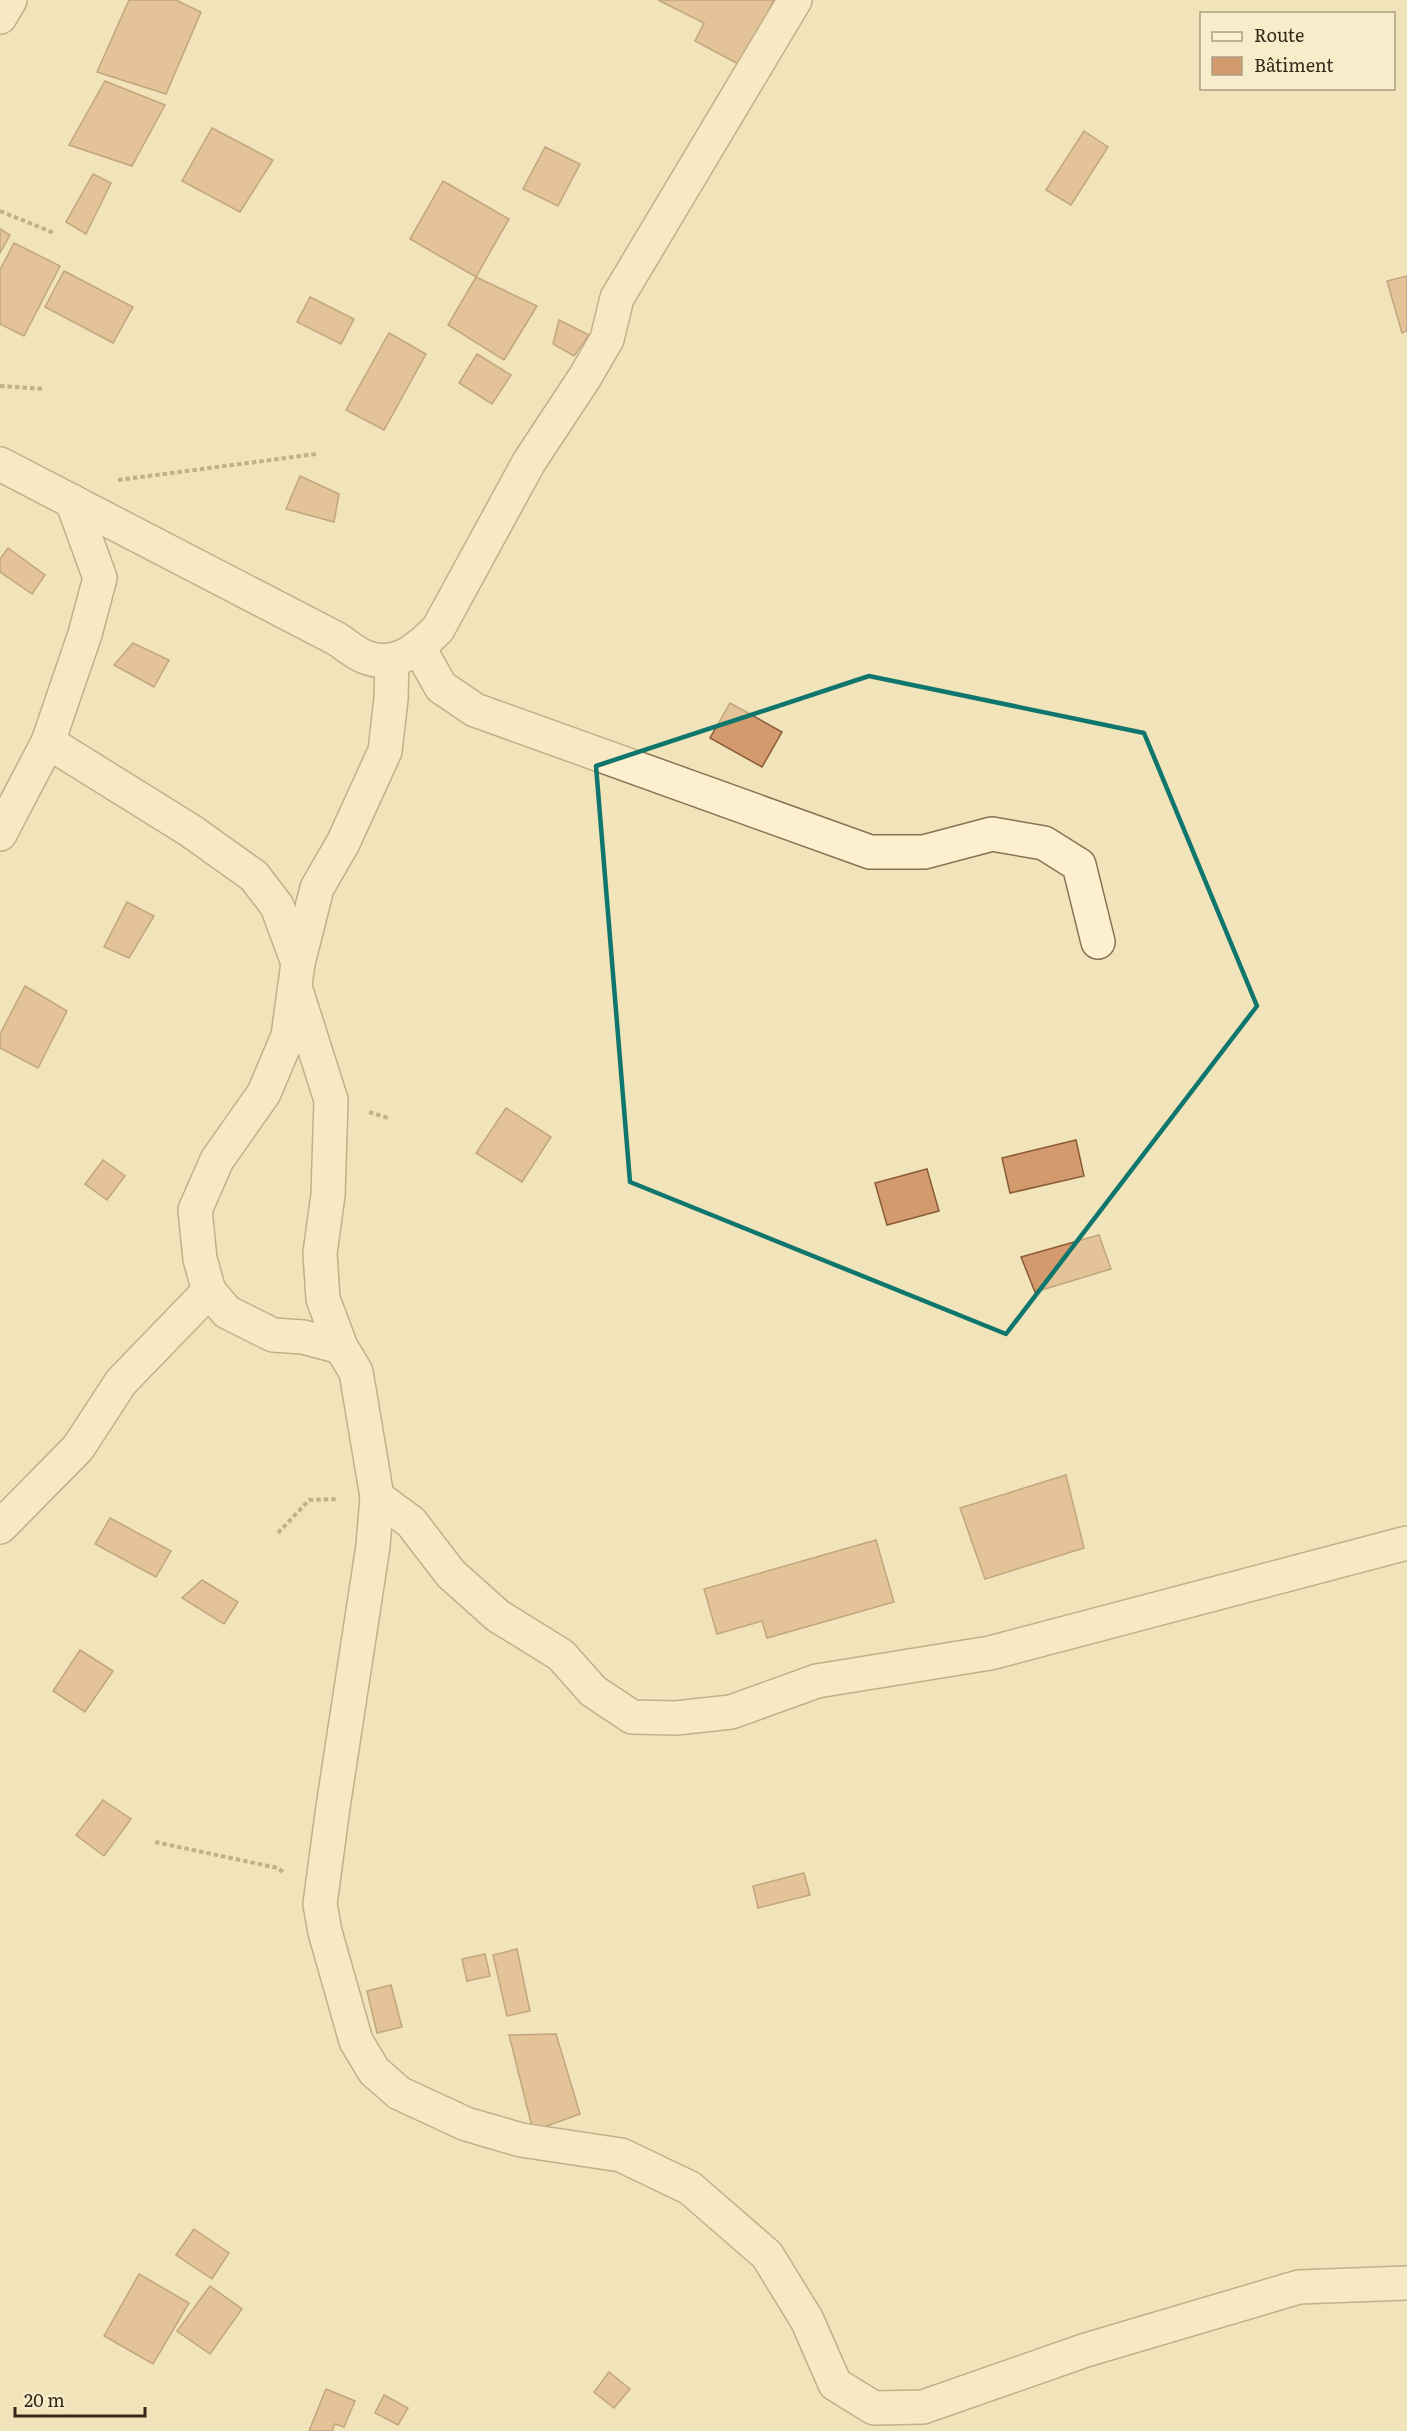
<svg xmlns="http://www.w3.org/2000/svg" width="1407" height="2431" font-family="Literata,serif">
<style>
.building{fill:#d39b6d;stroke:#8a5b37;stroke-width:1.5}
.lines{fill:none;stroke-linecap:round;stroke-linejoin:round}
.minor-casing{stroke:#897253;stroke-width:36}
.path{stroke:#897253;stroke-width:4;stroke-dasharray:4.5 3;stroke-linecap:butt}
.minor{stroke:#fcf0ce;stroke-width:33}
.marked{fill:none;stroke:#0f766e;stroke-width:4.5;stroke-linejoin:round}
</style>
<rect width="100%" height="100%" fill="#f1e3ba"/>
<g class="building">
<path d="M129,0H176L201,12L166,94L97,72Z"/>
<path d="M658,0H774L740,65L695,41L704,23Z"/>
<path d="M105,81L165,105L132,166L69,145Z"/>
<path d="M212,128L273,160L240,212L182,181Z"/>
<path d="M1084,131L1108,147L1071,205L1046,190Z"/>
<path d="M545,147L580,164L558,206L523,189Z"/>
<path d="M93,174L111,183L86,234L66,222Z"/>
<path d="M443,181L509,219L476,277L410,239Z"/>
<path d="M0,229L10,235L0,253Z"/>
<path d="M14,243L60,266L24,336L0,324V270Z"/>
<path d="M64,271L133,307L113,343L45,307Z"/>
<path d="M1407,276V331L1402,333L1387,281Z"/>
<path d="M476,277L537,306L504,360L448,325Z"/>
<path d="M310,297L354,319L341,344L297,322Z"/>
<path d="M559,320L589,335L574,356L553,344Z"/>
<path d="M389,333L426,354L384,430L346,410Z"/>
<path d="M477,354L511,375L492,404L459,383Z"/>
<path d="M300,476L339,494L334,522L286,509Z"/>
<path d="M8,548L45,575L32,594L0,572V559Z"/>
<path d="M133,643L169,660L154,687L114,665Z"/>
<path d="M730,703L782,732L762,767L710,738Z"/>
<path d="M127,902L154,916L129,958L104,947Z"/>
<path d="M25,986L67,1011L38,1068L0,1048V1034Z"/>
<path d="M506,1108L551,1137L522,1182L476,1153Z"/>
<path d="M1076,1140L1084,1176L1010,1193L1002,1158Z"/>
<path d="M103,1160L125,1176L107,1200L85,1184Z"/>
<path d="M927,1169L939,1211L887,1225L875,1183Z"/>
<path d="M1099,1235L1111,1269L1035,1292L1021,1257Z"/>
<path d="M1066,1475L1084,1548L985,1579L960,1508Z"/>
<path d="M110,1518L171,1551L156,1577L95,1544Z"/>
<path d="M876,1540L894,1602L767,1638L762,1621L717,1634L704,1589Z"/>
<path d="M202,1580L238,1602L224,1624L182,1598Z"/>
<path d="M80,1650L113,1671L85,1712L53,1691Z"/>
<path d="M103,1800L131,1819L104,1856L76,1835Z"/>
<path d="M804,1873L810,1895L758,1908L753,1886Z"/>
<path d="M517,1949L530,2011L507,2016L493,1955Z"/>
<path d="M485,1954L490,1976L467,1981L462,1959Z"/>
<path d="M391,1985L402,2027L377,2033L367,1991Z"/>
<path d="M556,2034L580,2114L533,2131L509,2035Z"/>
<path d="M194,2229L229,2253L212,2279L176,2255Z"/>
<path d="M139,2274L189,2303L153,2364L104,2336Z"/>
<path d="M210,2286L242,2309L210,2354L177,2331Z"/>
<path d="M609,2372L630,2389L614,2408L594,2392Z"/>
<path d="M326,2389L355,2401L344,2427L335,2424L332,2431H309Z"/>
<path d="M384,2395L408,2408L398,2425L375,2413Z"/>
</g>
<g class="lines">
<defs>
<g id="minor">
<path d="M0,17L10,0"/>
<path d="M0,464L337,639C346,645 355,653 365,657C396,669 418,649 438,629L529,462L585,377L607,339L617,298L795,0"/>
<path d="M419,648L441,687L475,710L870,852H924L992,834L1044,843L1079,865L1098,942"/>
<path d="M48,742L191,831L254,876L277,906L298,963"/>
<path d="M0,834L48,742L85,634L100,578L72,501"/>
<path d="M295,987L331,1100L328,1195L320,1253L323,1299L341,1347L356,1372L377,1497L373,1546L333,1807L320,1904L325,1932L356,2041L374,2071L399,2093L466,2124L521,2140L621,2155L690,2188L767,2255L807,2320L835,2384L874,2408L923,2407L1086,2350L1299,2287L1407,2283"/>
<path d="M341,1347L303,1337L273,1335L227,1312L209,1291L200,1259L195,1210L217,1160L264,1093L288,1036L298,963L317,888L343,843L385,751L391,699L392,662"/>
<path d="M377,1497L411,1522L451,1574L498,1616L561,1655L593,1691L632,1717L676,1718L731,1712L817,1681L990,1653L1407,1543"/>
<path d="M0,1527L78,1448L121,1382L209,1291"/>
</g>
</defs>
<use href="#minor" class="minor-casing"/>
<g class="path">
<path d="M0,211L54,233"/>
<path d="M0,386L45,389"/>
<path d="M118,480L316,454"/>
<path d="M369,1112L388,1118"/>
<path d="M278,1533L309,1500L337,1499"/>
<path d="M155,1842L278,1868L283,1872"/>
</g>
<use href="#minor" class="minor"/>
</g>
<path d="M0 0H1407V2431H0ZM869,676L1144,733L1257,1006L1006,1334L630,1182L596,766Z" fill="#f1e3ba" fill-opacity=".55" fill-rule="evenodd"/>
<path class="marked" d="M869,676L1144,733L1257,1006L1006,1334L630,1182L596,766Z"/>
<rect x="1200" y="12" width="195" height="78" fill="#f8edca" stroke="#ab9f84" stroke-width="1.5"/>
<rect x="1212" y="32" width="30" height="9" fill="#fcf0ce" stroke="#ab9f84" stroke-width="1.5"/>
<text x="1254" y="42" font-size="18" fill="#37291a">Route</text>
<rect x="1212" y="57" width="30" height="18" fill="#d39b6d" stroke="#ab9f84" stroke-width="1.5"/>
<text x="1254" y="72" font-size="18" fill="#37291a">Bâtiment</text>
<path d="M15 2407v9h130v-9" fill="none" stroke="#37291a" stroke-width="3"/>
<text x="24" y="2407" font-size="18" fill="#37291a" stroke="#f8edca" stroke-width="4.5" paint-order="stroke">20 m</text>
</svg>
